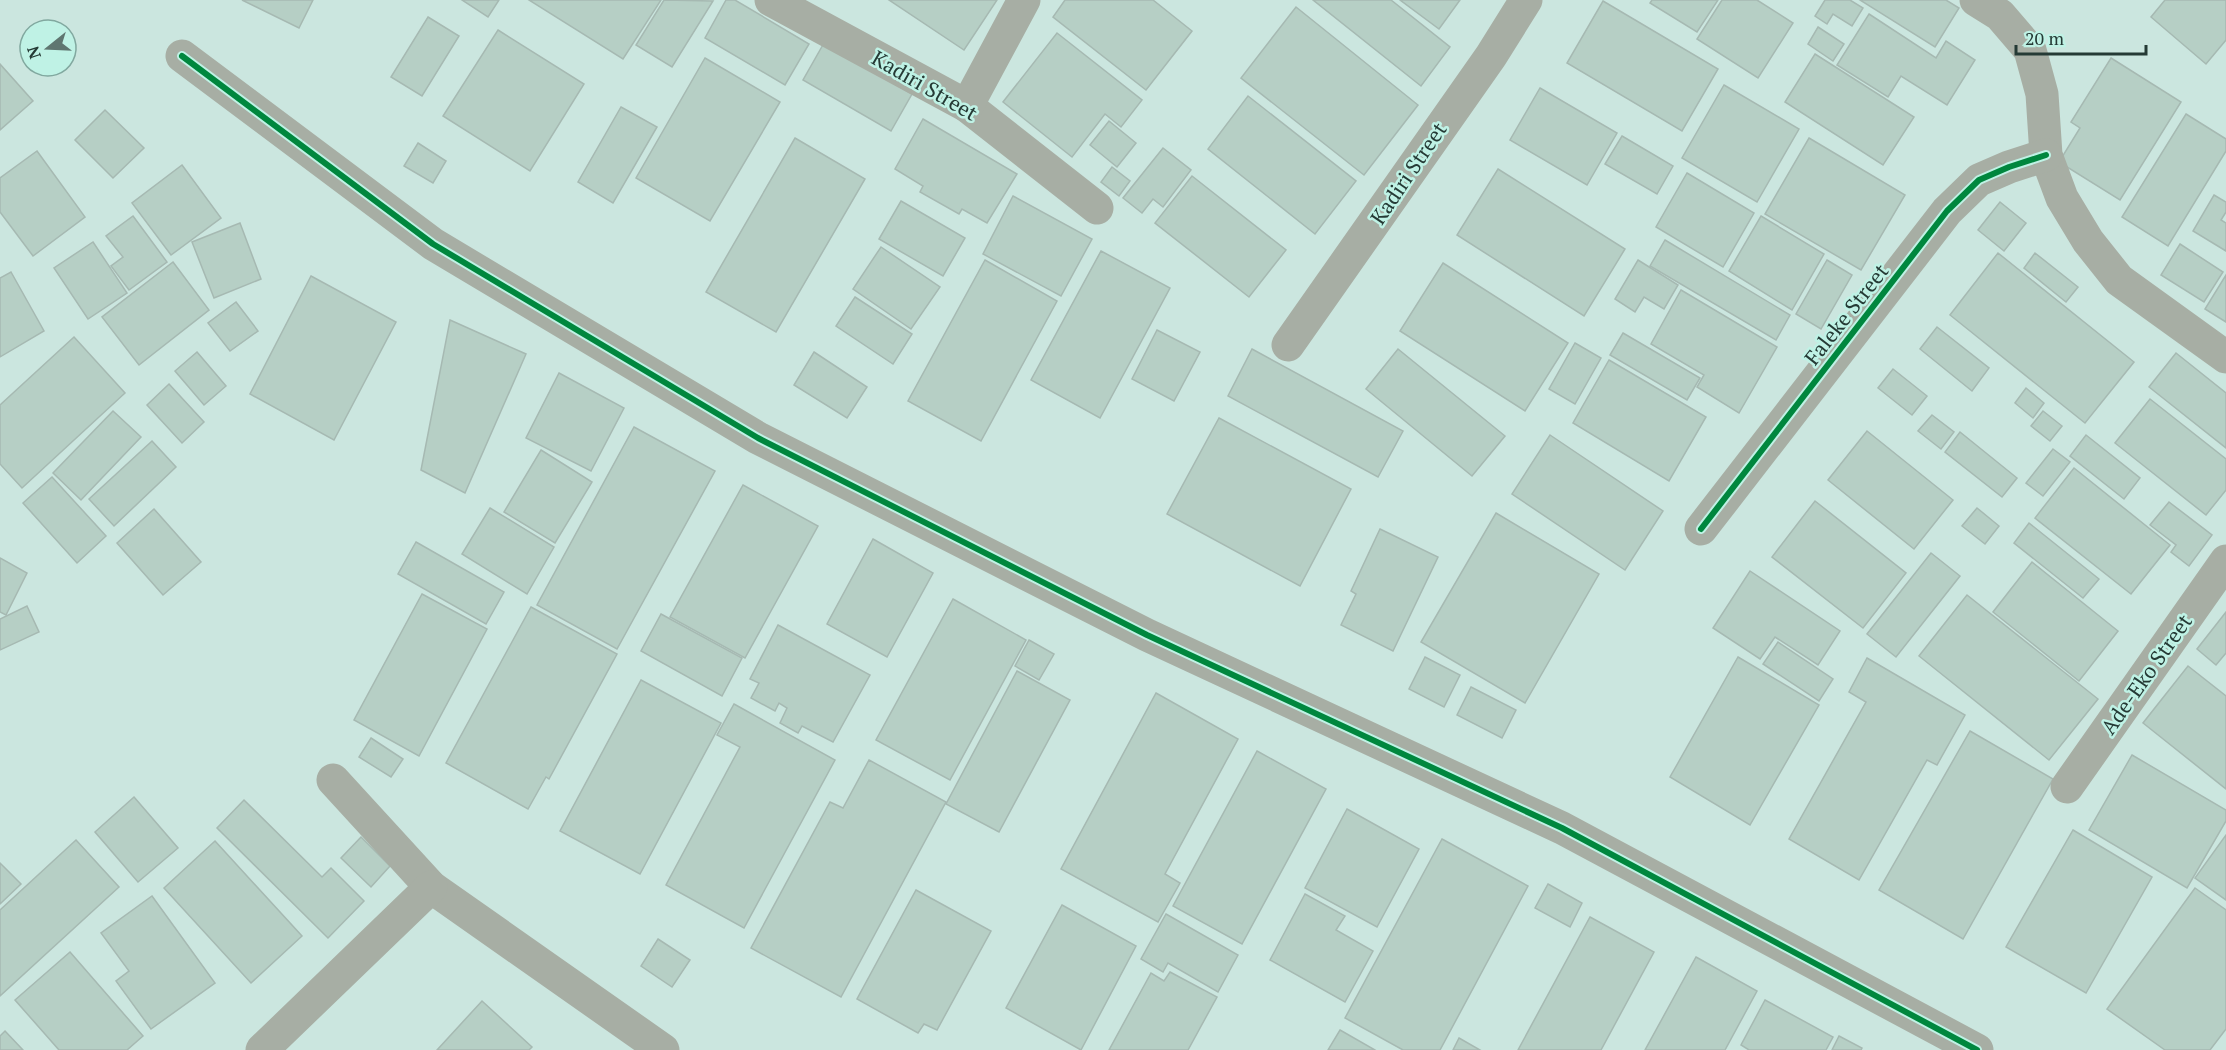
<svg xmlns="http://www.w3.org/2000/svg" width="2226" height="1050" font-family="'PT Serif',serif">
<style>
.building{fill:#b6cfc5;stroke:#a6b9b2;stroke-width:1.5}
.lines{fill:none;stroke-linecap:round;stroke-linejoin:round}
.minor{stroke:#a7aea4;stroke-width:33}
.cycleway-casing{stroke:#bff2e5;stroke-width:10}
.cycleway{stroke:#00873e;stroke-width:6}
.labels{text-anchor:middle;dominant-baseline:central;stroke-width:5;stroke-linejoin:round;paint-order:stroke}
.street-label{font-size:21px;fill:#253a35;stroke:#bff2e5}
</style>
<rect width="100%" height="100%" fill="#cbe6df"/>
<g class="building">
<path d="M242,0H313L299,28Z"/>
<path d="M462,0H499L488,17Z"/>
<path d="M529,0H661L623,59Z"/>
<path d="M664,0L713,1L672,67L636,45Z"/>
<path d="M726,0H735L809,44L785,85L705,38Z"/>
<path d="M889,0H997L964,50Z"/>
<path d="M1065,0H1153L1192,31L1146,90L1053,17Z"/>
<path d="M1313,0H1391L1450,47L1421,86Z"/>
<path d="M1400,0H1460L1439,29Z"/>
<path d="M1652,0H1718L1697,32L1650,3Z"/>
<path d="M1722,0H1757L1793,23L1758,78L1697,39Z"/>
<path d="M1825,0H1850L1863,8L1852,26L1833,14L1827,24L1815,16Z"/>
<path d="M1860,0H1946L1959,8L1935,47Z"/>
<path d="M2165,0H2226V40L2206,64L2151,17Z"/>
<path d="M1603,1L1718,69L1682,131L1567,63Z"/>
<path d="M1296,7L1418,105L1364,175L1241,78Z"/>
<path d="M1869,14L1936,58L1946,41L1975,60L1947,105L1901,76L1888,97L1837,65Z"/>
<path d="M428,17L459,36L422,96L391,77Z"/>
<path d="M1818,27L1844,44L1833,61L1808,44Z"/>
<path d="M498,30L584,84L530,171L443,116Z"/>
<path d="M1057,33L1142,100L1121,127L1105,114L1072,157L1003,102Z"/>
<path d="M824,43L912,94L891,131L803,80Z"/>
<path d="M1815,54L1914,117L1883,165L1785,102Z"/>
<path d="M705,58L780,102L710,221L636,178Z"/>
<path d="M2111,58L2181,102L2120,200L2059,162L2080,128L2071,122Z"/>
<path d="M0,64L33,101L0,130Z"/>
<path d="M1724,85L1799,129L1757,202L1682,158Z"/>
<path d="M1540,88L1617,133L1587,185L1510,140Z"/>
<path d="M1248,96L1356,181L1315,234L1208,149Z"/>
<path d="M621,107L657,127L613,203L578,182Z"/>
<path d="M105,110L144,148L113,178L75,140Z"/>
<path d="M2186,114L2226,139V151L2168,246L2122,217Z"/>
<path d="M923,119L1017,174L987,223L962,209L959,214L920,192L923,186L895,169Z"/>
<path d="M1109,121L1136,143L1117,167L1090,145Z"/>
<path d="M1622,136L1673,166L1657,194L1605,164Z"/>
<path d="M795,138L865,179L776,332L706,292Z"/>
<path d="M1809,138L1905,195L1861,270L1765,214Z"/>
<path d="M418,143L446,161L433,183L404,166Z"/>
<path d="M1163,148L1191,170L1163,207L1153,199L1142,213L1123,198Z"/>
<path d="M37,151L85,217L33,256L0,212V178Z"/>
<path d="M182,165L221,218L171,255L132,203Z"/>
<path d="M1112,167L1130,181L1119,196L1101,182Z"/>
<path d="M1498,169L1625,249L1584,316L1457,235Z"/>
<path d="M1687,173L1754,213L1723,267L1656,227Z"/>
<path d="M1192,176L1286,250L1249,297L1155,223Z"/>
<path d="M2214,195L2226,202V212L2221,220L2226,223V251L2193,231Z"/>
<path d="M1013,196L1092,239L1061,296L983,254Z"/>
<path d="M901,201L965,238L943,276L879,239Z"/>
<path d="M2000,202L2026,223L2004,251L1978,230Z"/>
<path d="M133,216L167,262L129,290L111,266L123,257L106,236Z"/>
<path d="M1761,216L1824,254L1792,310L1729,271Z"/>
<path d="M240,223L261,279L214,298L192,242Z"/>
<path d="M1665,240L1790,315L1776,340L1650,266Z"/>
<path d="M93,242L127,293L88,319L54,268Z"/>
<path d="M2180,244L2223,272L2204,302L2161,275Z"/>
<path d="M881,247L940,287L911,329L853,289Z"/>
<path d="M1101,251L1170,288L1100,418L1031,380Z"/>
<path d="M1998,253L2134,362L2085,423L1950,315Z"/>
<path d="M2035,253L2078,287L2066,302L2024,268Z"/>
<path d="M985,260L1057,301L981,441L908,401Z"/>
<path d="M1638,260L1678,285L1664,309L1644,297L1635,312L1615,299Z"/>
<path d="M1827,260L1852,275L1821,329L1796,314Z"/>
<path d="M173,262L209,310L139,365L102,317Z"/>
<path d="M1443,263L1568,343L1525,411L1400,331Z"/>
<path d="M11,272L44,331L0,357V278Z"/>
<path d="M2226,275V322L2205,309Z"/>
<path d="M311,276L396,322L334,440L250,394Z"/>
<path d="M1681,290L1777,347L1739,413L1697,387L1704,375L1651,344Z"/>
<path d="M855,297L912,334L893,364L836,326Z"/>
<path d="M236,302L258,331L230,351L208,323Z"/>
<path d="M450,320L526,354L465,493L421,470Z"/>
<path d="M1937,327L1989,368L1972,391L1920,349Z"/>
<path d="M1157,330L1200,352L1174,401L1132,379Z"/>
<path d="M1623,333L1700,378L1687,400L1610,355Z"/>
<path d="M74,337L125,393L22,488L0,464V405Z"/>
<path d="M1575,343L1601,358L1575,404L1549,389Z"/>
<path d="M1252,349L1403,431L1378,477L1228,396Z"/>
<path d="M1398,349L1505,436L1472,476L1366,389Z"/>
<path d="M197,352L226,386L204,405L175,371Z"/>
<path d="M814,352L867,387L847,418L794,385Z"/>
<path d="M2176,353L2226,393V448L2149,387Z"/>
<path d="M1609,360L1706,417L1669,481L1573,423Z"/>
<path d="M1893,369L1927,396L1912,415L1878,388Z"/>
<path d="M559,373L624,408L591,471L526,438Z"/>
<path d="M169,384L204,422L182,443L147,405Z"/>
<path d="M2026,388L2044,403L2033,418L2015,403Z"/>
<path d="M2150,399L2226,459V490L2206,515L2115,443Z"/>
<path d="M113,411L141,437L81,500L53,473Z"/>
<path d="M2043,411L2062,426L2050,441L2031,426Z"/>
<path d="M1932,415L1954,432L1941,449L1918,431Z"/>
<path d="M1219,418L1351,489L1300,586L1167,514Z"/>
<path d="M634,427L715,471L617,649L537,605Z"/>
<path d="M1867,431L1953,500L1914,549L1828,480Z"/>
<path d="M1960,432L2017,478L2002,497L1945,452Z"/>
<path d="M1550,435L1663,511L1625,570L1512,494Z"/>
<path d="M2086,435L2140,478L2124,499L2070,456Z"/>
<path d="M152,441L176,467L114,526L89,499Z"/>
<path d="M2053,449L2070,462L2043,496L2026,483Z"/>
<path d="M541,450L592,482L555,543L504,512Z"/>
<path d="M2074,468L2170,545L2131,594L2035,518Z"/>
<path d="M52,477L106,536L77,563L23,503Z"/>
<path d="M743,485L818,526L745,658L670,617Z"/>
<path d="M1815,501L1906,573L1863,628L1772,557Z"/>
<path d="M2169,502L2212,535L2189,566L2171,552L2176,545L2150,525Z"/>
<path d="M490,508L554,547L527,594L462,554Z"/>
<path d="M1977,508L1999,526L1985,544L1962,526Z"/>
<path d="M154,509L201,562L163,595L117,543Z"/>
<path d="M1496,513L1599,574L1525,703L1421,642Z"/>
<path d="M2029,523L2099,579L2083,598L2014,543Z"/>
<path d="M1380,529L1438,557L1393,651L1341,625L1356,594L1351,591Z"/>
<path d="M873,539L933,573L887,657L827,624Z"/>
<path d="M416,542L504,592L486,624L398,574Z"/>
<path d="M1931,553L1960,576L1896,657L1867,634Z"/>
<path d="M0,558L27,573L6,615L0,612Z"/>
<path d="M2032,562L2118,631L2079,681L1993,612Z"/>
<path d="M1750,571L1840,631L1818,665L1775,637L1760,659L1713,628Z"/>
<path d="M422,594L487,629L419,756L354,720Z"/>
<path d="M1967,595L2098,699L2049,760L1919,656Z"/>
<path d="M953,599L1026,640L950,780L876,740Z"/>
<path d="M27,606L39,632L0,650V619Z"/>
<path d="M531,607L617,654L549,779L546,777L528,809L446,763Z"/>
<path d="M2226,612V653L2216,665L2197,649Z"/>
<path d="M661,614L742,658L722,696L641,651Z"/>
<path d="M778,625L870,675L833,742L802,726L798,733L780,723L787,708L779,703L775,711L751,698L759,683L750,679Z"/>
<path d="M1029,640L1054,654L1039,680L1015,666Z"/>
<path d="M1778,642L1833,679L1819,701L1763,664Z"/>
<path d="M1425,657L1460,675L1444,707L1409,689Z"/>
<path d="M1738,657L1819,705L1750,825L1670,777Z"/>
<path d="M1867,658L1965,715L1937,765L1927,760L1859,880L1789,839L1866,702L1849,692Z"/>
<path d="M2188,666L2226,696V789L2143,723Z"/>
<path d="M1017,671L1070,700L999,832L946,804Z"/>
<path d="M641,680L721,723L640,874L560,831Z"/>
<path d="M1471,687L1516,710L1502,738L1457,715Z"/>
<path d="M1156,693L1238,739L1165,874L1180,883L1158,922L1061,869Z"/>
<path d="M734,704L835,760L744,928L666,885L740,747L717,735Z"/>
<path d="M1970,731L2053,779L1963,939L1879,890Z"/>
<path d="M371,738L403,759L391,777L359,757Z"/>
<path d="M1257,751L1326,789L1242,944L1173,906Z"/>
<path d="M2132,755L2226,810V821L2187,888L2089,830Z"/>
<path d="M869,760L946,802L841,997L751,948L830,802L843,808Z"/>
<path d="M134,797L178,848L138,882L95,832Z"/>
<path d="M244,800L322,877L331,868L364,901L328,938L217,828Z"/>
<path d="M1347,809L1419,849L1377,927L1305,888Z"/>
<path d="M2073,830L2152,877L2086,993L2006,947Z"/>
<path d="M2226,835V900L2195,878Z"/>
<path d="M361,837L390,866L371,887L341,858Z"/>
<path d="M1442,839L1528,886L1440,1050H1403L1345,1018Z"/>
<path d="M76,840L119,887L0,996V910Z"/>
<path d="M215,841L302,936L251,983L164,888Z"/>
<path d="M0,863L21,884L0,904Z"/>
<path d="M1548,884L1582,903L1570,927L1535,908Z"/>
<path d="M2195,888L2226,910V1029L2210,1050H2165L2107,1009Z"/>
<path d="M916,890L991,931L937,1030L924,1024L918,1033L857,999Z"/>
<path d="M1305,894L1345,916L1336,930L1373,951L1345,1002L1270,960Z"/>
<path d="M152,896L215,983L151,1029L116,981L129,971L101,933Z"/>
<path d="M1062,905L1136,946L1081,1050L1006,1008Z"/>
<path d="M1166,914L1238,955L1218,992L1168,963L1163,972L1141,959Z"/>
<path d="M1590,917L1654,952L1601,1050H1518Z"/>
<path d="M658,939L690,960L672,987L641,966Z"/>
<path d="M70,952L143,1036L127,1050H59L15,1000Z"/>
<path d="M1696,957L1757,991L1725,1050H1645Z"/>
<path d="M1170,972L1217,997L1188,1050H1109L1151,973L1164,981Z"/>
<path d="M1765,1000L1833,1037L1826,1050H1749L1741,1045Z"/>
<path d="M482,1001L532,1047L529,1050H437Z"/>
<path d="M1340,1030L1375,1050H1328Z"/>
<path d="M5,1031L23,1050H0V1036Z"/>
<path d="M1839,1036L1862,1048L1861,1050H1832Z"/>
<path d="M1459,1038L1480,1050H1453Z"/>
</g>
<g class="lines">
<g class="minor">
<path d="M771,0L967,106L1097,208"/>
<path d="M1976,0L2000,15L2030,50L2042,94L2046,155L2062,198L2088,241L2119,280L2226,357"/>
<path d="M182,56L433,244L758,438L1147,635L1562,828L1977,1050"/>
<path d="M967,106L1024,0"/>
<path d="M1288,345L1491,56L1526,0"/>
<path d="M1701,529L1947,211L1979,180L2009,167L2046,155"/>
<path d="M333,780L431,887L663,1050"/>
<path d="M2067,787L2226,561"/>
<path d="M262,1050L431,887"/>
</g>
<defs>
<g id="cycleway">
<path d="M182,56L433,244L758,438L1147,635L1562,828L1977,1050"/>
<path d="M1701,529L1947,211L1979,180L2009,167L2046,155"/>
</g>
</defs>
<use href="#cycleway" class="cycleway-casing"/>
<use href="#cycleway" class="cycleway"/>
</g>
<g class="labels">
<g class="street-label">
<text transform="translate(925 85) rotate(30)">Kadiri Street</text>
<text transform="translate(1408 173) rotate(-56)">Kadiri Street</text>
<text transform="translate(1846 314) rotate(-52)">Faleke Street</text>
<text transform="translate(2146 674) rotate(-55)">Ade-Eko Street</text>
</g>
</g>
<g transform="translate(48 48) rotate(252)"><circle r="28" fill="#bff2e5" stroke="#81a89f" stroke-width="1.5"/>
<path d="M0-4.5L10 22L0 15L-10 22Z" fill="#5f7670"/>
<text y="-9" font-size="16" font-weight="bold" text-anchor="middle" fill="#253a35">N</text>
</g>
<path d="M2016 45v9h130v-9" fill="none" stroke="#253a35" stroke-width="3"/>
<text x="2025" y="45" font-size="18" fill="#253a35" stroke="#bff2e5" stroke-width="4.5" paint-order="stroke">20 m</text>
</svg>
